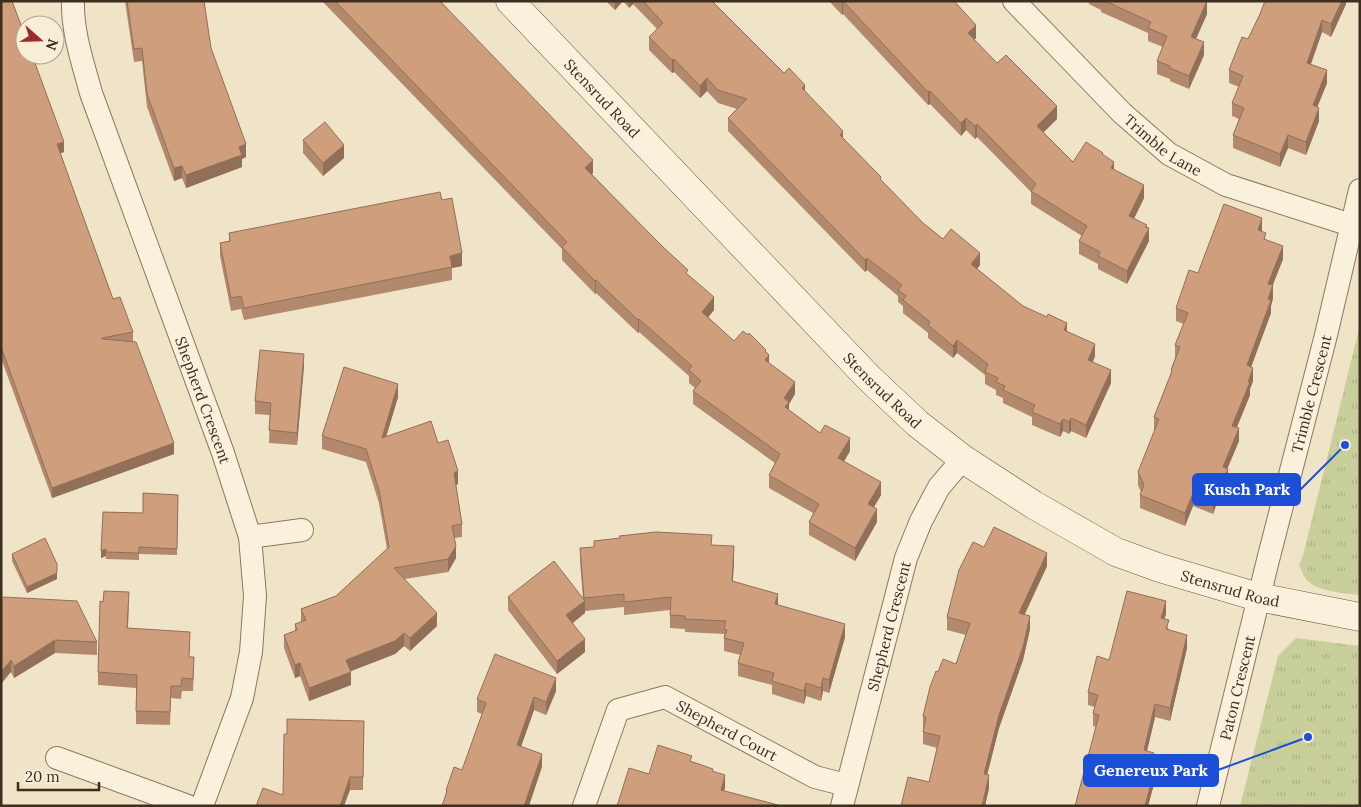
<svg xmlns="http://www.w3.org/2000/svg" width="1361" height="807" font-family="Lora,serif">
<style>
.grass{fill:url(#grass-tufts)}
.lines{fill:none;stroke-linecap:round;stroke-linejoin:round}
.street-casing{stroke:#8d765c;stroke-width:24}
.secondary-casing{stroke:#6f573f;stroke-width:29}
.street{stroke:#faf1dc;stroke-width:22}
.secondary{stroke:#faf1dc;stroke-width:28}
.wall{fill:#b2896c}
.shaded-wall{fill:#916f58}
.building{fill:#cf9f7d;stroke:#916f58}
.labels{text-anchor:middle;dominant-baseline:central;stroke-width:4.5;stroke-linejoin:round;paint-order:stroke}
.street-label{font-size:15px;fill:#3d2e20;stroke:#f7eed8}
.leader{fill:none;stroke:#1d4ed8;stroke-width:2}
.callout-dot{fill:#1d4ed8;stroke:#f7eed8;stroke-width:2}
.callout{fill:#1d4ed8;stroke:#1d4ed8;stroke-width:2}
.callout-label{font-size:16px;text-anchor:middle;font-weight:bold;fill:#fff}
</style>
<defs>
<pattern id="grass-tufts" width="24" height="20" patternUnits="userSpaceOnUse" patternTransform="scale(1.25)"><rect width="24" height="20" fill="#c9cf9b"/><path d="M3 7l-1-3M5 7V3M7 7l1-3M15 17l-1-3M17 17v-4M19 17l1-3" fill="none" stroke="#aeb285"/></pattern>
</defs>
<rect width="100%" height="100%" fill="#f0e4c8"/>
<g class="grass">
<path d="M1360,325V595C1345,593 1316,592 1306,579C1303,575 1301,569 1299,565L1303,555Z"/>
<path d="M1296,638L1360,646V806H1240L1278,656Z"/>
</g>
<g class="lines">
<defs>
<g id="street">
<path id="s1" d="M73,1C72,32 83,63 91,93L223,453L250,537L255,596L251,652L242,698L202,806"/>
<path id="s2" d="M1014,1L1122,113L1169,154L1226,185L1351,225"/>
<path d="M250,537L302,530"/>
<path d="M57,758L188,806"/>
<path id="s3" d="M584,806L618,710L665,697L815,777L846,785"/>
<path id="s4" d="M842,806L906,558L921,521L939,487L963,459"/>
<path id="s5" d="M1208,806L1268,560L1326,335L1360,190"/>
</g>
<g id="secondary">
<path id="s6" d="M510,1L868,377L918,424L963,459L1034,505L1116,552L1160,568L1258,597L1360,617"/>
</g>
</defs>
<use href="#street" class="street-casing"/>
<use href="#secondary" class="secondary-casing"/>
<use href="#street" class="street"/>
<use href="#secondary" class="secondary"/>
</g>
<g class="wall">
<path d="M1,1L64,152L60,153L113,299L133,332V342L174,454L52,498L1,358Z"/>
<path d="M125,1H204L211,48L246,157L242,159V167L186,188L182,178L174,181L147,107L142,61L134,62Z"/>
<path d="M322,1H440L593,173L592,174L688,275L714,310L708,317L734,341L766,352L769,363L795,394L789,404V410L820,433L850,451L844,461L881,495L874,507L877,522L855,561L809,535V522L813,513L769,488V475L775,463L693,404V391L695,388L689,383V376L639,332L638,333L596,293L595,294L562,260V249Z"/>
<path d="M606,1H712L784,73L805,92L843,138L881,180L923,223L943,239L980,265L977,269L1023,306L1067,331L1095,356L1093,362L1111,383L1086,438L1071,431L1069,434L1063,431L1060,437L1032,425V417L1003,403V398L996,395V390L985,384V375L957,353L953,358L928,338V333L903,313V306L898,302V296L867,270L865,272L728,131V118L737,109L718,103L707,91L700,98L674,72L672,73L649,50V37L657,29L633,4L629,8L623,1L615,10Z"/>
<path d="M829,1H954L976,38L974,40L997,63L1057,119L1043,132L1073,162L1103,155L1114,170L1144,198L1134,218L1147,227L1149,241L1127,284L1098,269V264L1079,254V241L1082,236L1031,204V192L977,137L975,139L966,130L961,136L930,104L928,105L843,14L842,15Z"/>
<path d="M1089,1H1207V14L1196,39L1204,55L1189,89L1170,81V79L1157,74V61L1163,47L1148,41V33L1101,12V10L1089,4Z"/>
<path d="M1346,1V4L1331,37L1322,32L1311,64L1327,83L1317,107L1319,121L1306,155L1288,148L1280,167L1233,148V135L1239,119L1232,116V103L1239,87L1229,83V70L1248,39L1260,14Z"/>
<path d="M303,140L344,158L323,176L303,153Z"/>
<path d="M442,200L462,266L452,268V280L244,320L241,309L231,311L220,256V243L229,241V233Z"/>
<path d="M1262,231V232L1266,240L1283,259L1273,285V298L1271,306V313L1251,367L1253,381L1250,389V395L1237,427L1239,441L1227,468L1228,482L1220,501L1218,500L1213,514L1193,506L1185,526L1140,508V495L1141,492L1138,485V472L1155,430L1154,429V417L1171,374V370L1175,358V345L1184,324L1176,321V308L1198,273Z"/>
<path d="M304,366L297,445L269,443L270,415L255,414V401Z"/>
<path d="M398,397L386,436L438,443L458,484L456,485L462,524V537L454,538L456,558L448,572L405,579L437,626L410,651L404,646L395,654L351,671V685L309,701L300,676L295,678L284,648V635L295,631V624L301,622V609L336,596L387,549L379,503L366,462L322,449V436Z"/>
<path d="M178,495L177,555L139,554V560L106,559V556L101,558L103,512L143,513Z"/>
<path d="M712,545L734,559L733,581L778,605L845,637L829,693L823,691L821,701L806,696L804,704L772,694V685L738,676V663L741,655L724,651V634L685,632V629L670,628V610L624,615V607L585,611V613L573,623L585,652L557,674L508,610V597L583,599L580,561V548Z"/>
<path d="M12,554L57,579L27,593L12,561Z"/>
<path d="M1047,566L1025,614L1030,629L1023,660L999,728L987,775L989,788L985,806H901L929,782L937,748L923,744V716L938,672L956,664L966,635L947,630V617Z"/>
<path d="M1,599L97,642V655L55,653L14,678L11,672Z"/>
<path d="M129,605L128,628L190,644L189,657L194,670L193,691H182L181,699L171,698L170,725L136,724V688L98,685V672Z"/>
<path d="M1166,614L1164,619L1169,630L1187,648L1170,721L1155,717L1147,751L1154,760L1157,773L1148,806H1075L1096,727L1093,726V713L1095,707L1088,705V692L1109,660Z"/>
<path d="M556,691L546,715L534,710L521,746L542,767L446,795V790L462,770L482,714L477,712V699Z"/>
<path d="M364,721L363,790H350L283,795Z"/>
</g>
<g class="shaded-wall">
<path d="M615,1H623L615,10Z"/>
<path d="M629,1H633V4L629,8Z"/>
<path d="M843,1V14L842,15V2Z"/>
<path d="M1207,1V14L1191,50V37Z"/>
<path d="M1342,1H1346V4L1331,37V24Z"/>
<path d="M1322,20V32L1307,75V63Z"/>
<path d="M976,25V38L968,46V33Z"/>
<path d="M1204,42V55L1189,89V76Z"/>
<path d="M674,59V72L672,73V60Z"/>
<path d="M1327,70V83L1313,118V105Z"/>
<path d="M707,78V91L700,98V86Z"/>
<path d="M805,85V98L802,88Z"/>
<path d="M930,91V104L928,105V92Z"/>
<path d="M1057,106V119L1037,139V126Z"/>
<path d="M1319,108V121L1306,155V142Z"/>
<path d="M966,118V130L961,136V123Z"/>
<path d="M977,124V137L975,139V126Z"/>
<path d="M843,131V144L840,135Z"/>
<path d="M1288,135V148L1280,167V154Z"/>
<path d="M64,142V152L57,155V144Z"/>
<path d="M246,144V157L242,159V167L186,188V175L239,147Z"/>
<path d="M344,145V158L323,176V163Z"/>
<path d="M593,160V173L585,181V168Z"/>
<path d="M1114,162V175L1111,168Z"/>
<path d="M182,166V178L174,181V168Z"/>
<path d="M1144,185V198L1129,229V216Z"/>
<path d="M1262,218V231L1258,243V230Z"/>
<path d="M1147,225V233L1149,228V241L1127,284V271Z"/>
<path d="M1283,246V259L1268,296V284Z"/>
<path d="M462,253V266L452,268L450,256Z"/>
<path d="M980,253V265L971,277V264Z"/>
<path d="M867,258V270L865,272V260Z"/>
<path d="M596,280V293L595,294V281Z"/>
<path d="M1273,285V298L1271,306V313L1247,378V365Z"/>
<path d="M714,297V310L702,325V312Z"/>
<path d="M639,319V332L638,333V320Z"/>
<path d="M1067,323V336L1064,330Z"/>
<path d="M957,340V353L953,358V346Z"/>
<path d="M1095,344V356L1088,373V360Z"/>
<path d="M766,350V359L769,355V368L765,373V351Z"/>
<path d="M304,354V366L297,445V433Z"/>
<path d="M1253,368V381L1250,389V395L1232,439V426Z"/>
<path d="M1111,370V383L1086,438V425Z"/>
<path d="M795,382V394L789,404V415L785,420L784,398Z"/>
<path d="M398,384V397L382,451V438Z"/>
<path d="M1071,418V431L1069,434V422Z"/>
<path d="M1063,419V431L1060,437V424Z"/>
<path d="M1239,428V441L1223,479V467Z"/>
<path d="M850,438V451L838,471V458Z"/>
<path d="M174,443V454L52,498V488Z"/>
<path d="M1228,469V482L1220,501V488Z"/>
<path d="M458,471V484L454,486V473Z"/>
<path d="M881,482V495L868,517V504Z"/>
<path d="M1218,487V500L1213,514V501Z"/>
<path d="M1193,493V506L1185,526V513Z"/>
<path d="M877,509V522L855,561V548Z"/>
<path d="M456,546V558L448,572V559Z"/>
<path d="M734,546V559L732,594V581Z"/>
<path d="M106,549V556L101,558V551Z"/>
<path d="M1047,553V566L1019,626V613Z"/>
<path d="M57,573V579L27,593V587Z"/>
<path d="M778,594V607L775,604Z"/>
<path d="M585,601V613L566,628V615Z"/>
<path d="M1166,601V614L1161,631V618Z"/>
<path d="M437,613V626L410,651V638Z"/>
<path d="M1030,616V629L1023,660L999,728L984,787V774L999,715Z"/>
<path d="M845,624V637L829,693V680Z"/>
<path d="M404,633V646L395,654L346,673V660Z"/>
<path d="M1187,635V648L1170,721V708Z"/>
<path d="M585,639V652L557,674V661Z"/>
<path d="M55,640V653L14,678V666Z"/>
<path d="M11,660V672L1,684V672Z"/>
<path d="M300,663V676L295,678V665Z"/>
<path d="M351,672V685L309,701V688Z"/>
<path d="M556,678V691L546,715V702Z"/>
<path d="M823,678V691L821,701V688Z"/>
<path d="M806,683V696L804,704V691Z"/>
<path d="M534,697V710L517,758V745Z"/>
<path d="M1155,704V717L1144,763V750Z"/>
<path d="M542,754V767L529,806H524Z"/>
<path d="M1157,760V773L1148,806H1145Z"/>
<path d="M725,775V788L721,803V790Z"/>
<path d="M989,775V788L985,806H982Z"/>
<path d="M350,777V790L344,806H340Z"/>
</g>
<g class="building">
<path d="M1,1H12L25,36V55H32L64,142L57,144L76,197L113,299L120,297L133,332L102,338V339L136,342L174,443L52,488L1,347Z"/>
<path d="M127,1H204L211,48L246,144L239,147L242,155L186,175L182,166L174,168L147,94L142,48L134,49Z"/>
<path d="M335,1H440L593,160L585,168L661,245L688,270L686,273L714,297L702,312L734,341L743,331L748,335L749,333L766,350L765,351L769,355L765,360L795,382L784,398L789,402L785,407L820,433L825,425L850,438L838,458L881,482L868,504L877,509L855,548L809,522L819,504L769,475L780,454L693,391L701,381L689,370L692,366L639,319L638,320L596,280L595,281L562,247L567,242Z"/>
<path d="M643,1H712L784,73L789,68L805,85L802,88L843,131L840,135L881,177L880,179L923,223L943,239L951,229L980,253L971,264L1023,306L1047,317L1048,314L1067,323L1064,330L1095,344L1088,360L1111,370L1086,425L1071,418L1069,422L1063,419L1060,424L1032,412L1035,405L1003,390L1005,386L996,382L998,378L985,372L988,364L957,340L953,346L928,325L930,322L903,300L906,296L898,290L902,285L867,258L865,260L728,118L747,99L718,90L707,78L700,86L674,59L672,60L649,37L663,23Z"/>
<path d="M843,1H954L976,25L968,33L997,63L1006,55L1057,106L1037,126L1073,162L1086,142L1103,153L1102,154L1114,162L1111,168L1144,185L1129,216L1147,225L1145,227L1149,228L1127,271L1098,256L1100,252L1079,241L1087,226L1031,191L1036,184L977,124L975,126L966,118L961,123L930,91L928,92Z"/>
<path d="M1105,1H1207L1191,37L1204,42L1189,76L1170,68V66L1157,61L1167,36L1148,28L1151,22Z"/>
<path d="M1265,1H1342L1331,24L1322,20L1307,63L1327,70L1313,105L1319,108L1306,142L1288,135L1280,154L1233,135L1244,108L1232,103L1243,76L1229,70L1242,37L1248,39L1260,14Z"/>
<path d="M325,122L344,145L323,163L303,140Z"/>
<path d="M440,192L442,200L452,198L462,253L450,256L452,267L244,308L241,296L231,298L220,243L230,241L229,233Z"/>
<path d="M1224,204L1262,218L1258,230L1266,233L1264,239L1283,246L1268,284L1273,285L1268,299L1271,300L1247,365L1253,368L1248,382H1250L1232,426L1239,428L1223,467L1228,469L1220,488L1218,487L1213,501L1193,493L1185,513L1140,495L1144,485L1138,472L1159,419L1154,417L1172,371L1171,370L1180,347L1175,345L1188,313L1176,308L1189,270L1198,273Z"/>
<path d="M260,350L304,354L297,433L269,430L271,403L255,401Z"/>
<path d="M344,367L398,384L382,438L431,421L438,443L448,440L458,471L454,473L462,524L452,526L456,546L448,559L394,568L437,613L410,638L404,633L395,641L346,660L351,672L309,688L300,663L295,665L284,635L297,630L295,624L306,620L301,609L336,596L389,547L379,490L366,449L322,436Z"/>
<path d="M143,493L178,495L177,549L139,547V553L106,552V549L101,551L103,512L143,513Z"/>
<path d="M994,527L1047,553L1019,613L1030,616L1023,647L999,715L984,774L989,775L982,806H901L908,777L929,782L940,736L923,732L926,717L923,716L930,687L936,671L938,672L943,659L956,664L970,623L947,617L959,570L973,542L984,547Z"/>
<path d="M656,532L712,535L711,545L734,546L732,581L778,594L775,604L845,624L829,680L823,678L821,688L806,683L804,691L772,681L774,673L738,663L744,643L724,638L727,630L724,629L726,621L685,619V616L670,615L671,597L624,602V594L584,598L580,548L594,547V541L620,538L619,536Z"/>
<path d="M45,538L57,564V573L27,587L12,554Z"/>
<path d="M554,561L585,601L566,615L585,639L557,661L508,597Z"/>
<path d="M104,591L129,592L127,628L190,632L189,657H194L193,679L182,678L181,686H171L170,712L136,711L137,675L98,672L100,601L103,602Z"/>
<path d="M1127,591L1166,601L1161,618L1169,620L1166,629L1187,635L1170,708L1155,704L1144,750L1154,753L1153,759L1157,760L1145,806H1075L1099,715L1093,713L1098,695L1088,692L1097,656L1109,660Z"/>
<path d="M4,597L77,601L97,642L55,640L14,666L11,660L1,672V599Z"/>
<path d="M495,654L556,678L546,702L534,697L517,745L542,754L524,806H442L447,791L446,790L454,767L462,770L486,703L477,699Z"/>
<path d="M287,719L364,721L363,777H350L340,806H256L263,788L283,795L284,734H287Z"/>
<path d="M658,745L692,756L690,761L713,769L712,771L725,775L721,790L778,805L777,806H617L629,768L649,774Z"/>
</g>
<g class="labels">
<g class="street-label">
<text stroke="none"><textPath href="#s6" startOffset="134">Stensrud Road</textPath></text>
<text stroke="none"><textPath href="#s2" startOffset="208">Trimble Lane</textPath></text>
<text stroke="none"><textPath href="#s6" startOffset="539">Stensrud Road</textPath></text>
<text stroke="none"><textPath href="#s5" startOffset="425">Trimble Crescent</textPath></text>
<text stroke="none"><textPath href="#s1" startOffset="421">Shepherd Crescent</textPath></text>
<text stroke="none"><textPath href="#s6" startOffset="944">Stensrud Road</textPath></text>
<text stroke="none"><textPath href="#s4" startOffset="186">Shepherd Crescent</textPath></text>
<text stroke="none"><textPath href="#s5" startOffset="122">Paton Crescent</textPath></text>
<text stroke="none"><textPath href="#s3" startOffset="221">Shepherd Court</textPath></text>
</g>
</g>
<path class="leader" d="M1345 445L1300 490M1308 737L1218 770"/>
<g class="callout-dot">
<circle cx="1345" cy="445" r="5"/>
<circle cx="1308" cy="737" r="5"/>
</g>
<g class="callout">
<rect x="1193" y="474" width="107" height="31" rx="5"/>
<rect x="1084" y="755" width="134" height="31" rx="5"/>
</g>
<g class="callout-label">
<text x="1247" y="495">Kusch Park</text>
<text x="1151" y="776">Genereux Park</text>
</g>
<rect width="1361" height="807" fill="none" stroke="#3d2e20" stroke-width="5"/>
<g transform="translate(40 40) rotate(110)"><circle r="24" fill="#f7eed8" stroke="#ada18e"/>
<path d="M0-4L9 19L0 12L-9 19Z" fill="#9e2a2b"/>
<text y="-8" font-size="14" font-weight="bold" text-anchor="middle" fill="#3d2e20">N</text>
</g>
<path d="M18 782v8h81v-8" fill="none" stroke="#3d2e20" stroke-width="2.5"/>
<text x="25" y="782" font-size="15" fill="#3d2e20" stroke="#f7eed8" stroke-width="4" paint-order="stroke">20 m</text>
</svg>
